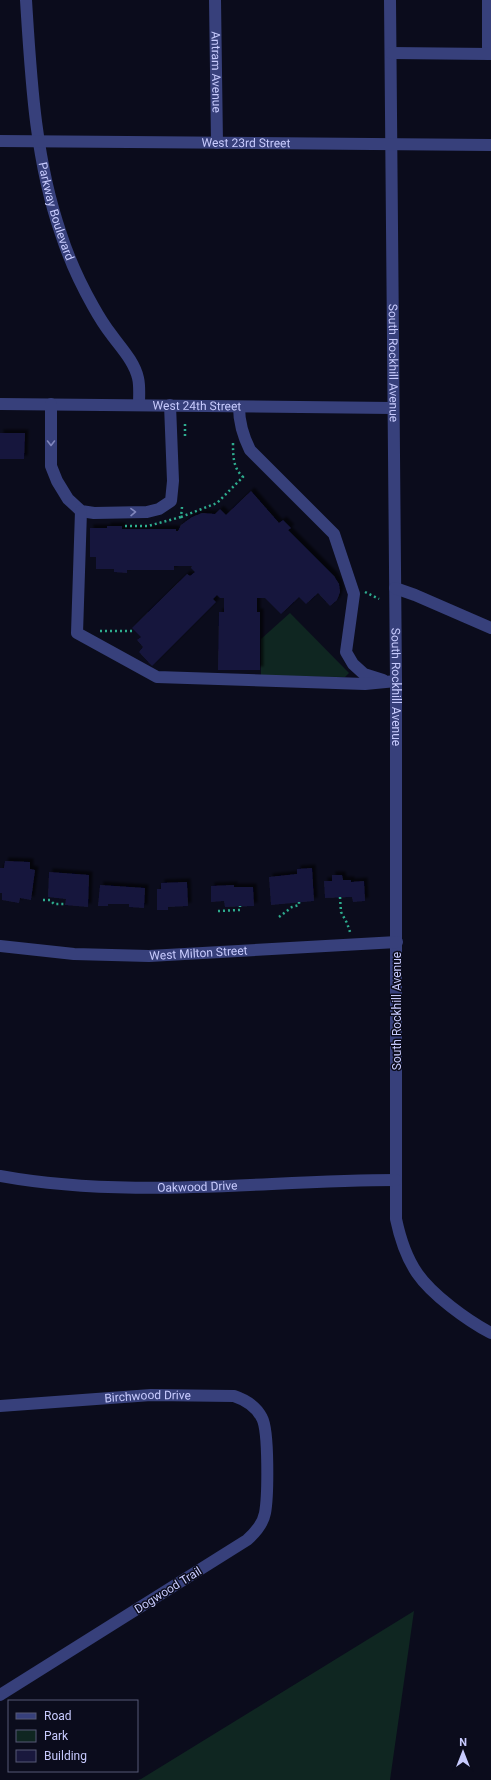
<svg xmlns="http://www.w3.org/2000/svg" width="491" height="1780" font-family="Roboto,sans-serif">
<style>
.green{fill:#0f2621}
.building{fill:#19183d;filter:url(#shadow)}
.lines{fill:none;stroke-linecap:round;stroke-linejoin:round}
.path{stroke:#2eac8e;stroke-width:2.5;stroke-dasharray:2 3;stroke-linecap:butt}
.minor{stroke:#37407b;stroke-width:12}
.oneway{stroke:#8086bc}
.labels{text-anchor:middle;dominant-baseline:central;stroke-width:3;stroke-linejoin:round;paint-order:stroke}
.street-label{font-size:12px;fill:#c8cbfe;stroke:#0b0c1c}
</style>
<defs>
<filter id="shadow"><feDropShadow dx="3.5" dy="-3.5" stdDeviation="1" flood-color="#0009"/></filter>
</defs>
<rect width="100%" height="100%" fill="#0b0c1c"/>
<g class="green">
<path d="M290,613L349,673L345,677L261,676V639Z"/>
<path d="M414,1611L390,1780H138L141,1779Z"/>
</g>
<g class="building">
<path d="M0,433H25L24,459H0Z"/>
<path d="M251,491L279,523L283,520L291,528L288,530L334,576L339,584L340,592L337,600L330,606L318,593L306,604L299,597L281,614L265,598H257V612H260V670H218L219,612H224V598H220L217,595L213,599L216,602L152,666L139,652L143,647L137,640L141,637L132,628L187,574L190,576L195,572L191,568L192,566H174V570H127V573L114,572V569H96V557H90V528H107V526H122V529H176V531H178L181,525L192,517L202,513L215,514L220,509L226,515Z"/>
<path d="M5,861L30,862V869L35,870L31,900L20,898L19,903L2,900V893H0V868H4Z"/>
<path d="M312,868L314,901L271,905L269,877L297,874V869Z"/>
<path d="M49,872L89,875L88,907L65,905L66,899L48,897Z"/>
<path d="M332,875H342L343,880H351V882L364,881L365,901L353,902L352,897L325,898L324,881H332Z"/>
<path d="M187,882L188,906L168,907V910H157V889H161V883Z"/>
<path d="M100,885L145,888L144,908L129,907V904H108V906H98Z"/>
<path d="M234,885V887H253L254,906L225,907L224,901L211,902V886Z"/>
</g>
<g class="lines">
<g class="path">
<path d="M185,436V422"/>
<path d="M182,507L181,517L217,503L243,477C233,468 233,456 233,442"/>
<path d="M125,526H148L181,517"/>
<path d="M365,592L379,599"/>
<path d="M100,631H133"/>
<path d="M340,897L341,912L347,923L350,932"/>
<path d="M43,900H50L54,904H65"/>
<path d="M218,911L240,910V906"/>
<path d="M279,917L292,907L299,905V902"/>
</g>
<g class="minor">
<path id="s1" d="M26,0C31,79 35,159 61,234C69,259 80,283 93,306C98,315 104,325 111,334C121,348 134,361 138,378C140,386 139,396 139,405"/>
<path id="s2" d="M215,0L217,143"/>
<path id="s3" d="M390,0L396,681V1219C400,1238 406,1257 417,1273C432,1295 468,1321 491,1333"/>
<path d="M488,0V54"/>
<path d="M391,53L491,54"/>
<path id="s4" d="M0,141L491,145"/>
<path id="s5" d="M0,404L393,408"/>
<path d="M51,404V466L57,481L68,499L81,511L94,513L147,512L159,509L171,501L173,481L170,405"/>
<path d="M239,407C239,423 243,436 250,450L334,534L354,594L346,652L353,664L364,674L383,680"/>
<path d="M81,511L77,633L157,677L365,684L396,681"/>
<path d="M395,588L415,595L491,628"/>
<path id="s6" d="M0,946L74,954L149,956L397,942"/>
<path id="s7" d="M0,1176C131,1200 264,1180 396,1180"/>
<path id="s8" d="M0,1406L151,1395L234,1396C246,1400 256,1406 262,1418C269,1431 268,1497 265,1513C263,1524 256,1532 247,1540L0,1695"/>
</g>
</g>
<defs><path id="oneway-chevron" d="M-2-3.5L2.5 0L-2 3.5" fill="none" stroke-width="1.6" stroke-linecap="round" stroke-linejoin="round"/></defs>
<g class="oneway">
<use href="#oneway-chevron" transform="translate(51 443) rotate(90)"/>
<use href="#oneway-chevron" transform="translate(133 512) rotate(-1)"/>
</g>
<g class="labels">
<g class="street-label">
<text stroke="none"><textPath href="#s2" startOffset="72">Antram Avenue</textPath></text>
<text stroke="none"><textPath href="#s4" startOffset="246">West 23rd Street</textPath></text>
<text stroke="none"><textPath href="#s1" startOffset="214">Parkway Boulevard</textPath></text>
<text stroke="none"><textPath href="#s3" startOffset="363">South Rockhill Avenue</textPath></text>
<text stroke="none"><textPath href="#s5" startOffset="197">West 24th Street</textPath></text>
<text stroke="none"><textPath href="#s3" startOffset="687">South Rockhill Avenue</textPath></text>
<text stroke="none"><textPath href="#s6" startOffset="199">West Milton Street</textPath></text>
<text transform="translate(397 1011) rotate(-90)">South Rockhill Avenue</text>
<text stroke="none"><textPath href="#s7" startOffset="198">Oakwood Drive</textPath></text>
<text stroke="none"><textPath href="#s8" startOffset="148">Birchwood Drive</textPath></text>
<text transform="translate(168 1590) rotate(-32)">Dogwood Trail</text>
</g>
</g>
<rect x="8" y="1700" width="130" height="72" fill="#0b0c1c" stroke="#575876"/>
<rect x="16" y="1713" width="20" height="6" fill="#37407b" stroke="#575876"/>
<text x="44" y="1720" font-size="12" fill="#c8cbfe">Road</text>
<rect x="16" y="1730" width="20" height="12" fill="#0f2621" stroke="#575876"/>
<text x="44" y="1740" font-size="12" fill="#c8cbfe">Park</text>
<rect x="16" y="1750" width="20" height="12" fill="#19183d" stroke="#575876"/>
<text x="44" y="1760" font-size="12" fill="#c8cbfe">Building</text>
<g transform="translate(463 1752)" stroke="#0b0c1c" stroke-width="3" paint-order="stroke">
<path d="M0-3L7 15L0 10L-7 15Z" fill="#c8cbfe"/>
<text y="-6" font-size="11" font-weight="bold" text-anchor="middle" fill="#c8cbfe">N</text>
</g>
</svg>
